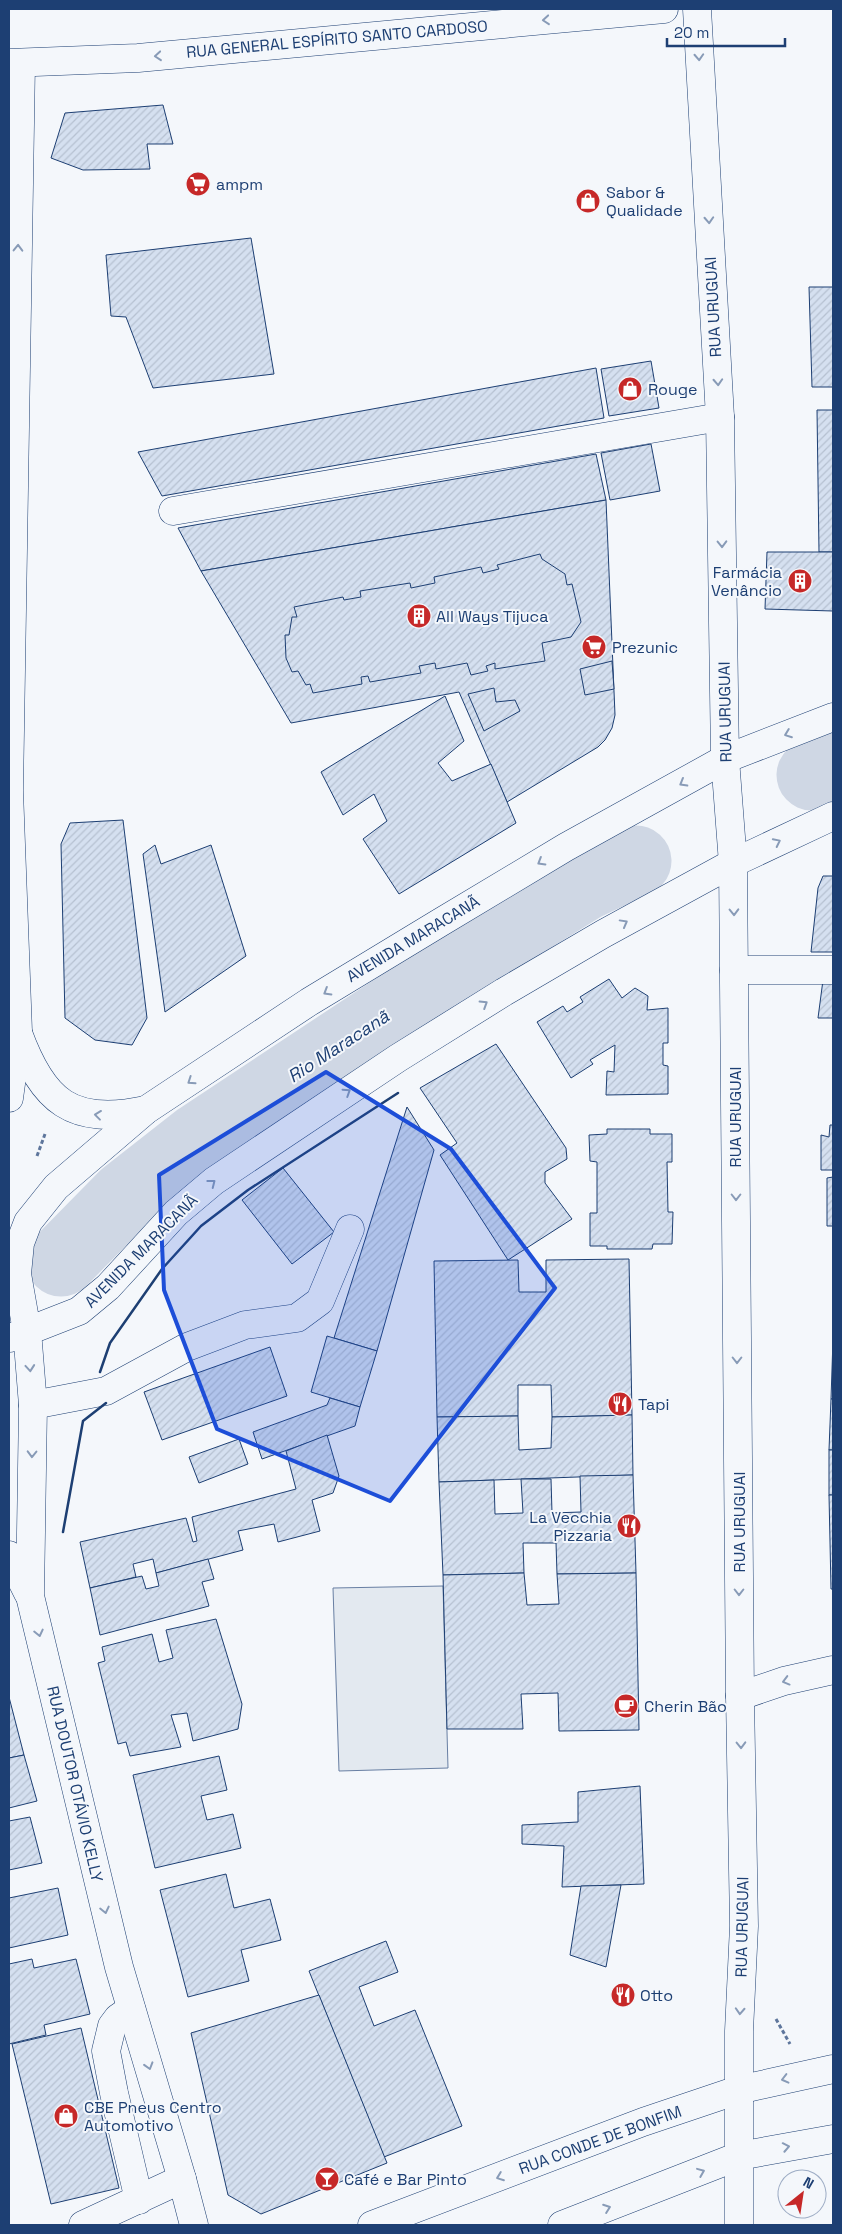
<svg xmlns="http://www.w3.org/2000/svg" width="842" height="2234" font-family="'Space Grotesk',sans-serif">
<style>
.green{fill:#e3e9f0;stroke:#687fa3}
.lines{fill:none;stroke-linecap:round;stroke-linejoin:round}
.river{stroke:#cfd7e4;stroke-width:71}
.building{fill:url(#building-hatch);stroke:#1d3f73}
.minor-casing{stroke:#1d3f73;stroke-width:29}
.major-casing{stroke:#1d3f73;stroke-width:29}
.path{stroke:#5e769c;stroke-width:3;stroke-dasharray:4 2.5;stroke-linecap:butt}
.minor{stroke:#f4f7fb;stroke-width:28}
.major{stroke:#f4f7fb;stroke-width:28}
.wall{stroke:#1d3f73;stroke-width:2.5}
.oneway{stroke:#889bb7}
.marked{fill:#1d4ed8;fill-opacity:0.2;stroke:#1d4ed8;stroke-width:4;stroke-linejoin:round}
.labels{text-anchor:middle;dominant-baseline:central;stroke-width:4;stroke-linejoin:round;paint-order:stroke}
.street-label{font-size:16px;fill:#1d3f73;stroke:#f4f7fb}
.poi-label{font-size:16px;fill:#1d3f73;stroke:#f4f7fb;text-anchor:start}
.water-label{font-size:18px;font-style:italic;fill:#1d3f73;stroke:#f4f7fb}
</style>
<defs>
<pattern id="building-hatch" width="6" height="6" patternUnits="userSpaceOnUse" patternTransform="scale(1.25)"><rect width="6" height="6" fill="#d5e0f0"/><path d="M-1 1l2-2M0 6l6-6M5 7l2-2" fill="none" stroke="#b6c1d1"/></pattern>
</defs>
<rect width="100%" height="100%" fill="#f4f7fb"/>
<path class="green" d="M443,1586L448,1768L339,1771L333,1588Z"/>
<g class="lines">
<g class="river">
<path d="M812,775L833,767"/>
<path d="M61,1261L125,1196L199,1138L533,917L583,886L636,861"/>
</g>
</g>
<g class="building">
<path d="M163,105L173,144H147L150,169L83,170L51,158L65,113Z"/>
<path d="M251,238L274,374L153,388L126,317L111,316L106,255Z"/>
<path d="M809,287H833V387H812Z"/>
<path d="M651,361L659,408L609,416L601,369Z"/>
<path d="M596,368L604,418L162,496L138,452Z"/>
<path d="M817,410H833V552H819Z"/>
<path d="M651,444L660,491L610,500L601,453Z"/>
<path d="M596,454L606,500L201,571L178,528Z"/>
<path d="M606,500L615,715L612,728L605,740L598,747L507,802L459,692L291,723L201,571Z"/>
<path d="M767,552H833V611L765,609Z"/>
<path d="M540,554L542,559L565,574L567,585L572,584L581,622L571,637L542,643L545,661L495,669V663L486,666L488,671L471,675L467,663L436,669L435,663L419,666L421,673L370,682L368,676L361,677L362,684L313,693L310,684L306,685L298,671L292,672L286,658L285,635H289L292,617H297L294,607L343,597L344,600L361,597L360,591L410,583L411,588L435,583L434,577L481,567L483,573L499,569L497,565Z"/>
<path d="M612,661L614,689L585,695L580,669Z"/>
<path d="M494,688L496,702L515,700L520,711L484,731L468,694Z"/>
<path d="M445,696L464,741L438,763L452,781L491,764L516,823L399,894L363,839L387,821L374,794L343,815L321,772Z"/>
<path d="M123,820L147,1018L132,1045L95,1040L65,1018L61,844L70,823Z"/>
<path d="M155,845L161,864L211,845L246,956L165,1012L143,854Z"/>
<path d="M823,876H833V952H811L818,888Z"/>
<path d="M609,979L622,998L635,988L648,996L647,1010L668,1008V1043H663V1065L668,1066V1094L606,1095L607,1071L614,1072L615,1045L590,1060L593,1064L571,1078L537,1022L563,1006L567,1012L583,1002L580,997Z"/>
<path d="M823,980H833V1018H818Z"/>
<path d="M496,1044L566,1148L567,1159L545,1172V1183L572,1219L508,1260L440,1155L457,1143L420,1088Z"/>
<path d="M407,1107L434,1150L377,1351L334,1338Z"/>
<path d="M830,1125H833V1170H821V1135L829,1137Z"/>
<path d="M607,1129H650V1134H672V1162H667L668,1212H673L672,1244H653L652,1249H607V1246H590V1213H597V1162L590,1161L589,1135L607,1134Z"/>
<path d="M283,1168L334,1232L292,1264L242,1200Z"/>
<path d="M833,1177V1226H827V1178Z"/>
<path d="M629,1259L632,1415L552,1417L551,1385H518V1416L437,1417L434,1261L518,1260L519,1292H546V1260Z"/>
<path d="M327,1336L377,1351L360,1407L311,1392Z"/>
<path d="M833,1339V1399H831Z"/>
<path d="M270,1347L287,1396L162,1440L144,1392Z"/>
<path d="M330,1398L360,1407L355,1426L262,1459L253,1432L327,1405Z"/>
<path d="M831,1399H833V1450H829Z"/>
<path d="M632,1415L633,1475L439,1482L437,1417L518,1416L519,1450L551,1448L552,1417Z"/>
<path d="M327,1435L339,1476L333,1493L312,1500L320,1531L278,1542L274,1524L238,1531L243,1550L156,1573L153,1559L133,1564L136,1577L90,1588L80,1542L186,1518L193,1542L197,1541L192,1517L296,1489L286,1451Z"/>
<path d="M239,1439L248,1464L199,1483L189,1457Z"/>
<rect x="829" y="1450" width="4" height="45"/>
<path d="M633,1475L636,1573L557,1574L556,1543H523L524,1573L443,1575L439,1482L494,1480L495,1514L523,1513L521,1479H551L552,1513L581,1512L580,1476Z"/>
<path d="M829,1495H833V1589H831Z"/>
<path d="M208,1559L214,1579L202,1582L209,1606L100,1635L90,1588L142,1576L146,1589L159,1586L156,1573Z"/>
<path d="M524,1573L527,1605L559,1604L557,1574L636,1573L639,1730L559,1731L558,1693L521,1694L523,1729H447L443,1575Z"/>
<path d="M216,1619L242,1704L238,1729L193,1741L187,1713L171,1715L181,1747L130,1756L126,1742L118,1744L98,1663L105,1661L102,1647L152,1634L159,1662L173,1658L166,1630Z"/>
<path d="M9,1697L24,1755L9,1758Z"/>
<path d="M24,1755L37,1801L9,1808V1758Z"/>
<path d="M219,1756L227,1790L201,1796L207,1820L233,1814L241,1848L155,1868L133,1775Z"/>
<path d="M640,1786L644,1884L562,1887L564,1846L522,1844V1825L578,1822V1792Z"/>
<path d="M30,1817L42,1863L9,1870V1821Z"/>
<path d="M226,1874L234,1908L270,1899L281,1940L241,1950L249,1981L188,1997L160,1890Z"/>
<path d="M621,1885L606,1967L570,1955L581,1886Z"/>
<path d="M58,1888L68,1935L9,1948V1898Z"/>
<path d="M386,1941L398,1972L359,1987L374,2026L415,2010L462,2126L384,2157L309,1971Z"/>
<path d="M32,1959L34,1968L76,1959L90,2014L44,2025L46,2035L9,2044V1964Z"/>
<path d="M319,1995L387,2163L261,2214L228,2195L191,2033Z"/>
<path d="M81,2028L119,2188L51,2204L12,2044Z"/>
</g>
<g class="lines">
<defs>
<g id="minor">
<path d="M9,63L138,58L664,9"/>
<path d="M173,511L720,417"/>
<path d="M734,970H833"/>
<path d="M18,1033C43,1102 72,1126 146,1110"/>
<path d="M9,1098L18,1032L9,791L21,63"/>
<path d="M10,1338L79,1311L108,1287L176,1213L214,1181L398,1058L504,992L603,934L733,863"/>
<path d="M33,1405L106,1391L187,1347L245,1325L297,1318L320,1301L350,1229"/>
<path d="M9,1555L28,1593"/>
<path d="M740,1696L784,1681L833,1670"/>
<path d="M131,2009L118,2018L112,2026L106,2051L114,2093L139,2200"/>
<path d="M83,2225L182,2179"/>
<path d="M194,2225L182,2179L119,1967L30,1596L33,1405L27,1331L17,1274L20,1243L28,1222L56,1187L146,1110L309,1002L441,922L566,847L725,759"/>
<path d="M739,2225V2156"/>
</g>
<g id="major">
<path d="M697,9L720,417L725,759L733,863L740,1696L744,1926L739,2031V2156"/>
<path d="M725,759L833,717"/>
<path d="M733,863L833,816"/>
<path d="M372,2225L643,2122L738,2090L833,2069"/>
<path d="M562,2225L739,2156L833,2139"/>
</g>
</defs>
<use href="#minor" class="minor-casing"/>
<use href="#major" class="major-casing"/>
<g class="path">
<path d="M37,1156L45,1134"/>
<path d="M776,2019L790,2044"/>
</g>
<use href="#minor" class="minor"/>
<use href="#major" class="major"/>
<g class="wall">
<path d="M100,1372L110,1343L162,1269L201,1226L248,1190L398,1093"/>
<path d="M63,1532L83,1421L106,1403"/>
</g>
</g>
<defs><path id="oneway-chevron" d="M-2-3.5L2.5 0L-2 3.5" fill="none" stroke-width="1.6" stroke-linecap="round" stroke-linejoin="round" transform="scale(1.25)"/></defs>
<g class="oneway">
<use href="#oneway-chevron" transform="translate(546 20) rotate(175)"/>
<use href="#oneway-chevron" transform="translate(158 56) rotate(175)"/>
<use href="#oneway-chevron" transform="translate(699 57) rotate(87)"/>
<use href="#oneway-chevron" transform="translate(709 220) rotate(87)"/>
<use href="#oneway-chevron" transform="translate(18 248) rotate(-89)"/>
<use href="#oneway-chevron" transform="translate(718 382) rotate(87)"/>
<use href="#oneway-chevron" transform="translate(722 544) rotate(89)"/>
<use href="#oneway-chevron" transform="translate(788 734) rotate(159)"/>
<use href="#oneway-chevron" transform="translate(683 783) rotate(150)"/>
<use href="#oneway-chevron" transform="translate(777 842) rotate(-26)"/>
<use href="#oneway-chevron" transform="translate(541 862) rotate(149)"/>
<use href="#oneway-chevron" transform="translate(734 912) rotate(89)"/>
<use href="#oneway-chevron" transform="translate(624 923) rotate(-29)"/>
<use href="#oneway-chevron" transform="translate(327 992) rotate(149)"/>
<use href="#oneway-chevron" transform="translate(484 1004) rotate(-32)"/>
<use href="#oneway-chevron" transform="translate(191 1081) rotate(146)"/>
<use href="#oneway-chevron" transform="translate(347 1092) rotate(-33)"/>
<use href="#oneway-chevron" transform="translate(98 1115) rotate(-173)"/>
<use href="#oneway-chevron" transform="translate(212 1183) rotate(-38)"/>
<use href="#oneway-chevron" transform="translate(736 1197) rotate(90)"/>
<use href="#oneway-chevron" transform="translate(737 1360) rotate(90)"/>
<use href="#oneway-chevron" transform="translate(30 1368) rotate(85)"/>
<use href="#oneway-chevron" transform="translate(32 1454) rotate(91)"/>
<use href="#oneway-chevron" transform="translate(739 1592) rotate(90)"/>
<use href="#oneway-chevron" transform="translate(39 1633) rotate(77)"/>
<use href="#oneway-chevron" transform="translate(786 1681) rotate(165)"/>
<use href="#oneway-chevron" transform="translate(741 1745) rotate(89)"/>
<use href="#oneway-chevron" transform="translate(105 1910) rotate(77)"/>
<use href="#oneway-chevron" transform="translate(740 2011) rotate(93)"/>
<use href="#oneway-chevron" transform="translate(149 2066) rotate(73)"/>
<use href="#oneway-chevron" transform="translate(785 2079) rotate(166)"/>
<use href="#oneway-chevron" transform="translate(786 2147) rotate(-11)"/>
<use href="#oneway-chevron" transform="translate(701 2172) rotate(-22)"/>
<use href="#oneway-chevron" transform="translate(500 2177) rotate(159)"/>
<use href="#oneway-chevron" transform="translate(607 2208) rotate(-20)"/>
</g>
<path class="marked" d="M326,1072L451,1149L555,1288L390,1501L217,1429L164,1290L159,1175Z"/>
<defs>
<symbol id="supermarket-disc" viewBox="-11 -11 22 22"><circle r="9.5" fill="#c62828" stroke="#f4f7fb"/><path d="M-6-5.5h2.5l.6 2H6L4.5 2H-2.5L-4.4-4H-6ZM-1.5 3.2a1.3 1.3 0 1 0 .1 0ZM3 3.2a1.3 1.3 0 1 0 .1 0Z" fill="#fff"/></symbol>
<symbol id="shop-disc" viewBox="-11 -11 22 22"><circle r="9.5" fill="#c62828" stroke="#f4f7fb"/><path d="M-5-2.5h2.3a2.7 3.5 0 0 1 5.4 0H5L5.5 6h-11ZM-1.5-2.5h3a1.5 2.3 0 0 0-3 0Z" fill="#fff"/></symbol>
<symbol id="building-disc" viewBox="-11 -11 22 22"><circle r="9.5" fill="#c62828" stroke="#f4f7fb"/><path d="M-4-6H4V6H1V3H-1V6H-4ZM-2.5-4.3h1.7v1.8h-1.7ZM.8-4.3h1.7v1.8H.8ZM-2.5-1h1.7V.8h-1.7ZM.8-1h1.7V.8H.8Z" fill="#fff"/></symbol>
<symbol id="restaurant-disc" viewBox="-11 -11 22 22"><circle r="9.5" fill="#c62828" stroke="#f4f7fb"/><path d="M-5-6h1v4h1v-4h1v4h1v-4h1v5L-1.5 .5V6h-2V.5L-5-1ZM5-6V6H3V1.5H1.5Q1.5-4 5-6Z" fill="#fff"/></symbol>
<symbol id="cafe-disc" viewBox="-11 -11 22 22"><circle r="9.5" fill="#c62828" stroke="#f4f7fb"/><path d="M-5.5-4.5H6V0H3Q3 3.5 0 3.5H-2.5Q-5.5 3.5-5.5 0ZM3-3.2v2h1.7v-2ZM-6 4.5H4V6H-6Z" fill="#fff"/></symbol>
<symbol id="bar-disc" viewBox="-11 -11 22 22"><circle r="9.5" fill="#c62828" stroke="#f4f7fb"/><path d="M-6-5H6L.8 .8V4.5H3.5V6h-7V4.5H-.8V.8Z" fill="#fff"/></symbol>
</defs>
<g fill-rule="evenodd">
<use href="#supermarket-disc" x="184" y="170" width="28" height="28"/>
<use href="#shop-disc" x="574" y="187" width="28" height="28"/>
<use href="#shop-disc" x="616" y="375" width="28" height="28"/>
<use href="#building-disc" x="786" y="567" width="28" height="28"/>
<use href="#building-disc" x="405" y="602" width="28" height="28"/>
<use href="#supermarket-disc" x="580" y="633" width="28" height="28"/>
<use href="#restaurant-disc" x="606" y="1390" width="28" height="28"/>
<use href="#restaurant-disc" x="615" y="1512" width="28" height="28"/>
<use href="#cafe-disc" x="612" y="1692" width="28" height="28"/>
<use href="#restaurant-disc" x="609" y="1981" width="28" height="28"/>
<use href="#shop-disc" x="52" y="2102" width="28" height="28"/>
<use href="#bar-disc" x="313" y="2165" width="28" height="28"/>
</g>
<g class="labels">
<g class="street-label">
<text transform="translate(337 39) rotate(-5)">RUA GENERAL ESPÍRITO SANTO CARDOSO</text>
<text transform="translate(713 307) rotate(-93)">RUA URUGUAI</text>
<text transform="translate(725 712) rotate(-91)">RUA URUGUAI</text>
<text transform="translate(413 939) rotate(-31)">AVENIDA MARACANÃ</text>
<text transform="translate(735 1117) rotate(-90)">RUA URUGUAI</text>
<text transform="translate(141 1251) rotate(-45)">AVENIDA MARACANÃ</text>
<text transform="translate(739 1522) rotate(-90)">RUA URUGUAI</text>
<text transform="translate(75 1784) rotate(77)">RUA DOUTOR OTÁVIO KELLY</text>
<text transform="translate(742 1927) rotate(-89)">RUA URUGUAI</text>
<text transform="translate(600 2140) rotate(-20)">RUA CONDE DE BONFIM</text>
</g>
<g class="poi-label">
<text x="216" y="184">ampm</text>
<text x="606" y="192">Sabor &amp;<tspan x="606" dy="18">Qualidade</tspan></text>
<text x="648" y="389">Rouge</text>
<text x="782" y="572" text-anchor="end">Farmácia<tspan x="782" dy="18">Venâncio</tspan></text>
<text x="436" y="616">All Ways Tijuca</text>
<text x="612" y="647">Prezunic</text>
<text x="638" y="1404">Tapi</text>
<text x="612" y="1517" text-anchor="end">La Vecchia<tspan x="612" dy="18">Pizzaria</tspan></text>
<text x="644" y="1706">Cherin Bão</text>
<text x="640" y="1995">Otto</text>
<text x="84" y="2107">CBE Pneus Centro<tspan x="84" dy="18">Automotivo</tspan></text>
<text x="344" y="2179">Café e Bar Pinto</text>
</g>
<g class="water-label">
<text transform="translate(338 1046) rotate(-33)">Rio Maracanã</text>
</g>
</g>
<rect width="842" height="2234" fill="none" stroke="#1d3f73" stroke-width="20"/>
<g transform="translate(802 2194) rotate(30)"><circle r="24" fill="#f4f7fb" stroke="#9eadc5"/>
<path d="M0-4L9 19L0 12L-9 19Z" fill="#c62828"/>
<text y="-8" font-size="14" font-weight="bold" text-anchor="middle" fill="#1d3f73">N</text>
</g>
<path d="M667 38v8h118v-8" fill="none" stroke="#1d3f73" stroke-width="2.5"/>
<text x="674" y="38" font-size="15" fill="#1d3f73" stroke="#f4f7fb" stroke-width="4" paint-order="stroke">20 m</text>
</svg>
